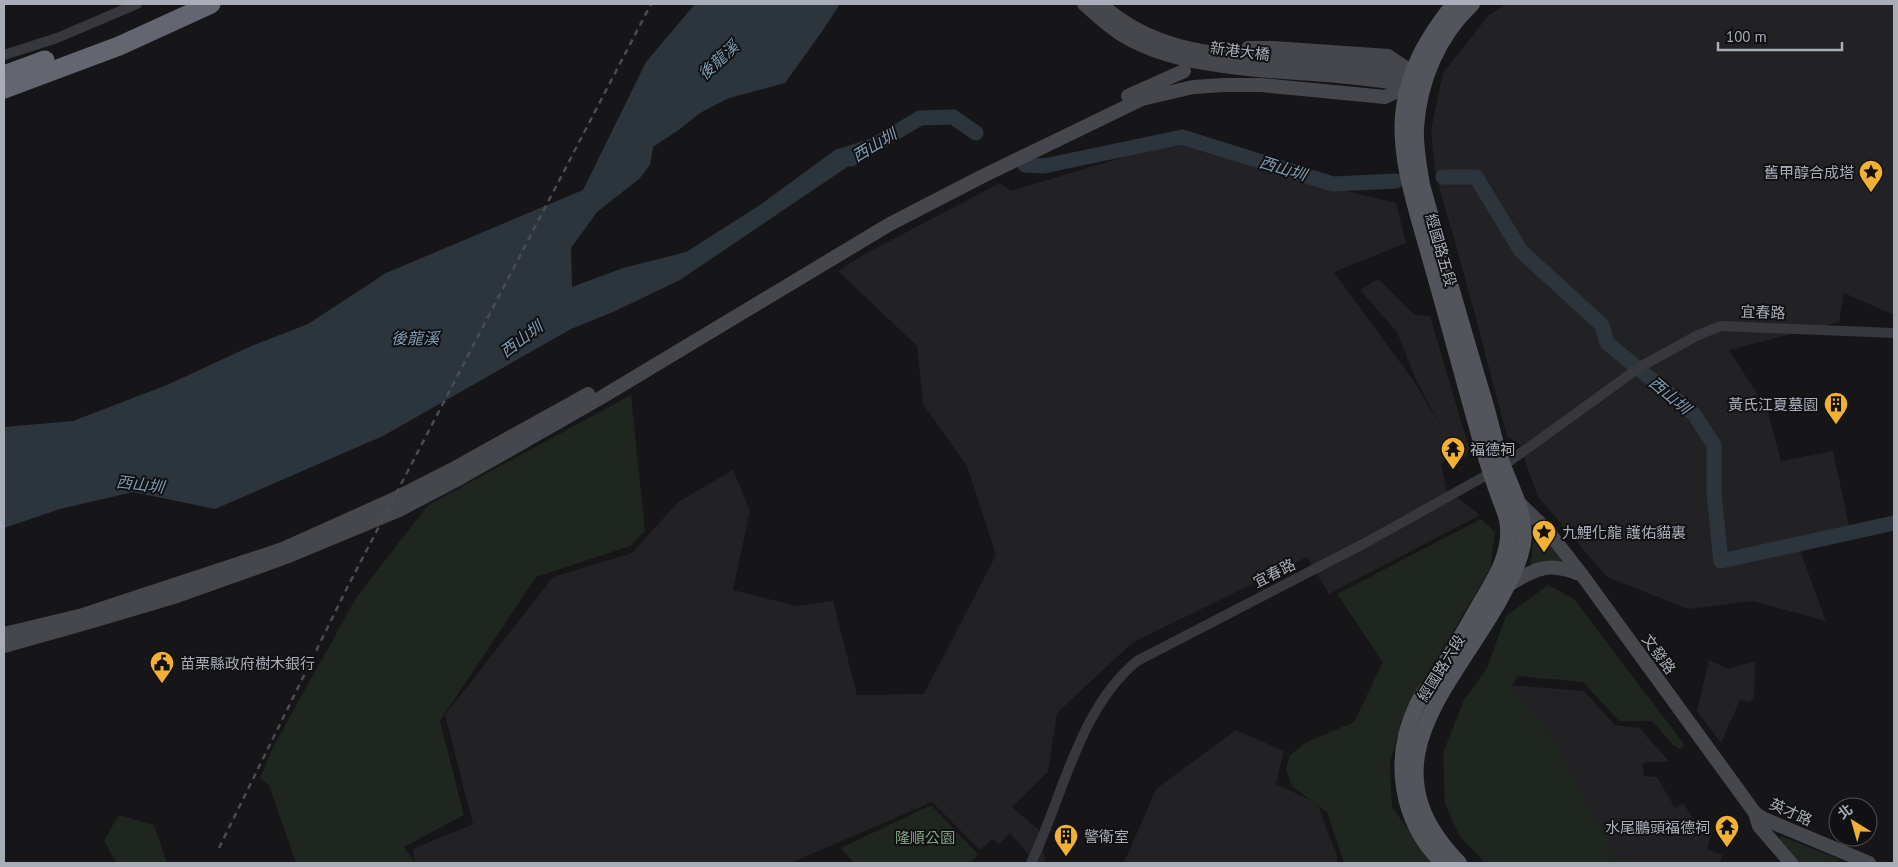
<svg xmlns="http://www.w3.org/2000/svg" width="1898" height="867" font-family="'PT Sans','Noto Sans TC',sans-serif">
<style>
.built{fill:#222225}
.green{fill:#1e261f}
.water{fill:#2c353c}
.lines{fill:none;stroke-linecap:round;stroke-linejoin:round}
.river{stroke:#2c353c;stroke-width:15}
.street{stroke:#37383d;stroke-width:10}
.secondary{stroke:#45474d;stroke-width:14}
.primary{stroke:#53555c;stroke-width:16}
.highway{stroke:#63666e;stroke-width:19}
.rail{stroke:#4a4c52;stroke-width:2.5;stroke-dasharray:6 5;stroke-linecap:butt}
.labels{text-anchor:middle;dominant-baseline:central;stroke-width:4;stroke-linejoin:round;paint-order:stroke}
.street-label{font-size:15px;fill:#a8adb8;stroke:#111113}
.poi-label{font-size:15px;fill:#a8adb8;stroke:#111113;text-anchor:start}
.park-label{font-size:15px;fill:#7fa381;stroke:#111113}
.water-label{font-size:16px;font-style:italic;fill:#7f9bb3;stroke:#111113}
</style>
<rect width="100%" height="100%" fill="#161618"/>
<g class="built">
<path d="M1506,4H1894V315L1844,293L1839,322L1729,350L1767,409L1781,461L1833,451L1850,530L1800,540L1802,556L1826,621L1752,601L1688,609L1607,577L1538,497L1519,444L1507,436L1463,270L1435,172L1431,130L1443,73L1489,15Z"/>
<path d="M1184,144L1268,172L1396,203L1406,243L1334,272L1413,380L1442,428L1416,380L1397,332L1360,290L1378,279L1415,315L1430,316L1469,448L1466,458L1455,452L1441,464L1446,489L1480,515L1329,594L1307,557L1132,643L1057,713L1048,772L1012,807L1038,829L1046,863H1034L1035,862L1010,833L999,844L992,839L980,850L932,802L791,863H415L413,849L473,824L445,715L553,577L632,553L678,502L733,470L750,511L733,590L796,606L833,601L857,695L924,694L996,555L967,466L923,404L917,346L838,271L863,255L1000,183L1011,191L1160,146Z"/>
<path d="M1709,660L1728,669L1755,661L1754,697L1750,702L1740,700L1721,743L1697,711Z"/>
<path d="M1508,685L1584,691L1615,725L1639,728L1669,761L1642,763L1644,776L1657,777L1675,808L1683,803L1700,829L1709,824L1713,830L1707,849L1722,855L1720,863H1610Z"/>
<path d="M1236,730L1284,751L1276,784L1317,803L1337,856V863H1124L1156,789Z"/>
</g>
<g class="green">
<path d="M631,395L645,531L630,546L536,577L440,721L464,815L404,847L415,863H296L269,785L260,778L273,747L356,598L428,505Z"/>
<path d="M1481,519L1495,532L1490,569L1402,718L1390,763L1392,807L1432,863H1344L1327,812L1292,786L1286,770L1290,755L1307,742L1354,722L1383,662L1337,594Z"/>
<path d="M1538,533L1542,534L1565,566L1530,567L1534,536Z"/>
<path d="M1548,585L1574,599L1684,744V746L1680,749L1673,745L1652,721H1619L1583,682L1518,676L1511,686L1522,703L1554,737L1571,775L1619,863H1485L1460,837L1445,804L1443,753L1464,700L1487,668L1506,616Z"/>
<path d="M931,805L978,854L971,863H854L841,848Z"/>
<path d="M119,815L154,825L167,863H116L104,840Z"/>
<path d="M1781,836L1841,860L1832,863H1797L1779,841Z"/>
</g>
<path class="water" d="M695,4H840L823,30L785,83L729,98L700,113L680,129L653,147L650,165L639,179L597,212L571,248L572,287L623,268L686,252L760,205L835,150L869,139L868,153L680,280L613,312L571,329L383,436L215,509L133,492L60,509L4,528V427L73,421L167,385L249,347L308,324L386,273L583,190L646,62Z"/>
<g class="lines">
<g class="river">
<path d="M851,159L920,118L953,117L976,133"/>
<path d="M1025,165L1044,166L1182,137L1333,184L1396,181"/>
<path d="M1443,177H1476L1521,251L1602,325L1607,343L1694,414L1714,445V494L1721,561L1894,523"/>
</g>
<g class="street">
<path d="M4,55L57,38L137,4"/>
<path d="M1031,863C1063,797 1078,710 1137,661L1367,542L1503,466L1640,367L1698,335L1721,326L1894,333"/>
</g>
<g class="secondary">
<path d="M1084,4C1095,14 1107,25 1119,33C1160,59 1210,65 1257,70C1307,74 1359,76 1408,85"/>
<path d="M1101,4C1155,53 1218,54 1286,60C1328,64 1370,68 1411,72"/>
<path d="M1248,48H1273L1388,56L1409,70"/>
<path d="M1128,96L1184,71"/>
<path d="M1516,500L1547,530L1582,575L1755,813L1759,826L1791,863"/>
<path d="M1508,585C1538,568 1548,561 1582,575"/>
<path d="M4,634L83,615L283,549L392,500L453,469L588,394"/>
<path d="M4,646L86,623L177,596L286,557L399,510L460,478L602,397L890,224L981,177L1142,99L1193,87L1224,85H1261L1385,97L1415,83"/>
<path d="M1755,813L1762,818L1869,863"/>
</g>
<g class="primary">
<path d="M1443,863C1400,821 1391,758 1417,705C1423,692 1434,682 1441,670C1455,648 1468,625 1481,602C1496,577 1513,550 1507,520C1505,511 1501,502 1498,494C1492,477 1487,461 1482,445C1463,379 1446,313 1427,248C1415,205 1397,151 1404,107C1410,66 1429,35 1454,4"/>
<path d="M1459,863C1364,766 1447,692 1498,603C1508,584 1519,566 1523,544C1528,512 1508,484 1499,454C1493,435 1489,415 1483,396C1462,326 1442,256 1422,185C1419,166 1415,147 1416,128C1419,81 1438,36 1472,4"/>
</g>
<g class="highway">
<path d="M4,75L45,60"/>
<path d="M4,89L119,46L211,4"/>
</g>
<path class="rail" d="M219,848L348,586L651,4"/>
</g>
<defs>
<symbol id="sight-pin" viewBox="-11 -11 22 30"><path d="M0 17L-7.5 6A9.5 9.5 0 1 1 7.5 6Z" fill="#f2b134" stroke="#111113"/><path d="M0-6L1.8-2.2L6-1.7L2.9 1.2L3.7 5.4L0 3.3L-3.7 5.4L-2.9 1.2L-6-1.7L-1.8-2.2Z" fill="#111"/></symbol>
<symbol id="building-pin" viewBox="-11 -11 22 30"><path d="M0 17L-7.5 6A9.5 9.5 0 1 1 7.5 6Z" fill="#f2b134" stroke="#111113"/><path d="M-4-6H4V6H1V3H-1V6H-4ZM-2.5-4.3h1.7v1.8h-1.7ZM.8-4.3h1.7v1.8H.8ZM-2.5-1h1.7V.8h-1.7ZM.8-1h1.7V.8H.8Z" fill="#111"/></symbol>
<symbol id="temple-pin" viewBox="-11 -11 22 30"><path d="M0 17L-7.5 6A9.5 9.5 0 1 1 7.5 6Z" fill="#f2b134" stroke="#111113"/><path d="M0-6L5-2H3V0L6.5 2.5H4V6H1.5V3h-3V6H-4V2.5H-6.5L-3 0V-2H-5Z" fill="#111"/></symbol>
<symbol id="civic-pin" viewBox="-11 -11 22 30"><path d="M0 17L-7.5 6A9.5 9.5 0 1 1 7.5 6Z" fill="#f2b134" stroke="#111113"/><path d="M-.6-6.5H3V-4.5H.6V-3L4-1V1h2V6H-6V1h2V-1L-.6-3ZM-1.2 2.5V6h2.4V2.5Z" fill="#111"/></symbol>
</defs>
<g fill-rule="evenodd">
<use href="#sight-pin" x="1857" y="158" width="28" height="38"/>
<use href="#building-pin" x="1822" y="390" width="28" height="38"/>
<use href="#temple-pin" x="1439" y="435" width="28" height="38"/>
<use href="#sight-pin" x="1530" y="518" width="28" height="38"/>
<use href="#civic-pin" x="148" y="649" width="28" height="38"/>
<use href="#temple-pin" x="1713" y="813" width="28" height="38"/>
<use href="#building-pin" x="1052" y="822" width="28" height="38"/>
</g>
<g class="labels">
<g class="street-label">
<text transform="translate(1240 51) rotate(7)">新港大橋</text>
<text transform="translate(1441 250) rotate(74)">經國路五段</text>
<text transform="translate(1763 312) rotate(2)">宜春路</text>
<text transform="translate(1274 573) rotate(-27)">宜春路</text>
<text transform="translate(1659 654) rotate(54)">文發路</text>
<text transform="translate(1441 668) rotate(-58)">經國路六段</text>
<text transform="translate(1791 812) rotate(24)">英才路</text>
</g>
<g class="poi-label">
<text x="1854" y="172" text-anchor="end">舊甲醇合成塔</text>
<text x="1818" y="404" text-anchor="end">黃氏江夏墓園</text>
<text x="1470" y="449">福德祠</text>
<text x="1562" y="532">九鯉化龍 護佑貓裏</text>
<text x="180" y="663">苗栗縣政府樹木銀行</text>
<text x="1710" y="827" text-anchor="end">水尾鵬頭福德祠</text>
<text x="1084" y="836">警衛室</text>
</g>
<g class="park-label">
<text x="925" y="837">隆順公園</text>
</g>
<g class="water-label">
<text transform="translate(718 60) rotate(-43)">後龍溪</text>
<text transform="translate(874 145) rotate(-31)">西山圳</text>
<text transform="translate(1283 168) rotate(17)">西山圳</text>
<text x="415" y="338">後龍溪</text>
<text transform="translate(521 339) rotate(-37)">西山圳</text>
<text transform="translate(1670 395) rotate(40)">西山圳</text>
<text transform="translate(140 484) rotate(7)">西山圳</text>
</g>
</g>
<rect width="1898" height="867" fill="none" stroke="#a8adb8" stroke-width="10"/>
<g transform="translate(1853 822) rotate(323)"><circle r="24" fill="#111113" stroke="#4d4f55"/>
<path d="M0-4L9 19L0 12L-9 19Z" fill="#f2b134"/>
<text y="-8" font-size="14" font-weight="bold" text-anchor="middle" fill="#a8adb8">北</text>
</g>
<path d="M1718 42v8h124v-8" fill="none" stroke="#a8adb8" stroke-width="2.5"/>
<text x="1726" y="42" font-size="15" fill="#a8adb8" stroke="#111113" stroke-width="4" paint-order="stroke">100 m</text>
</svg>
